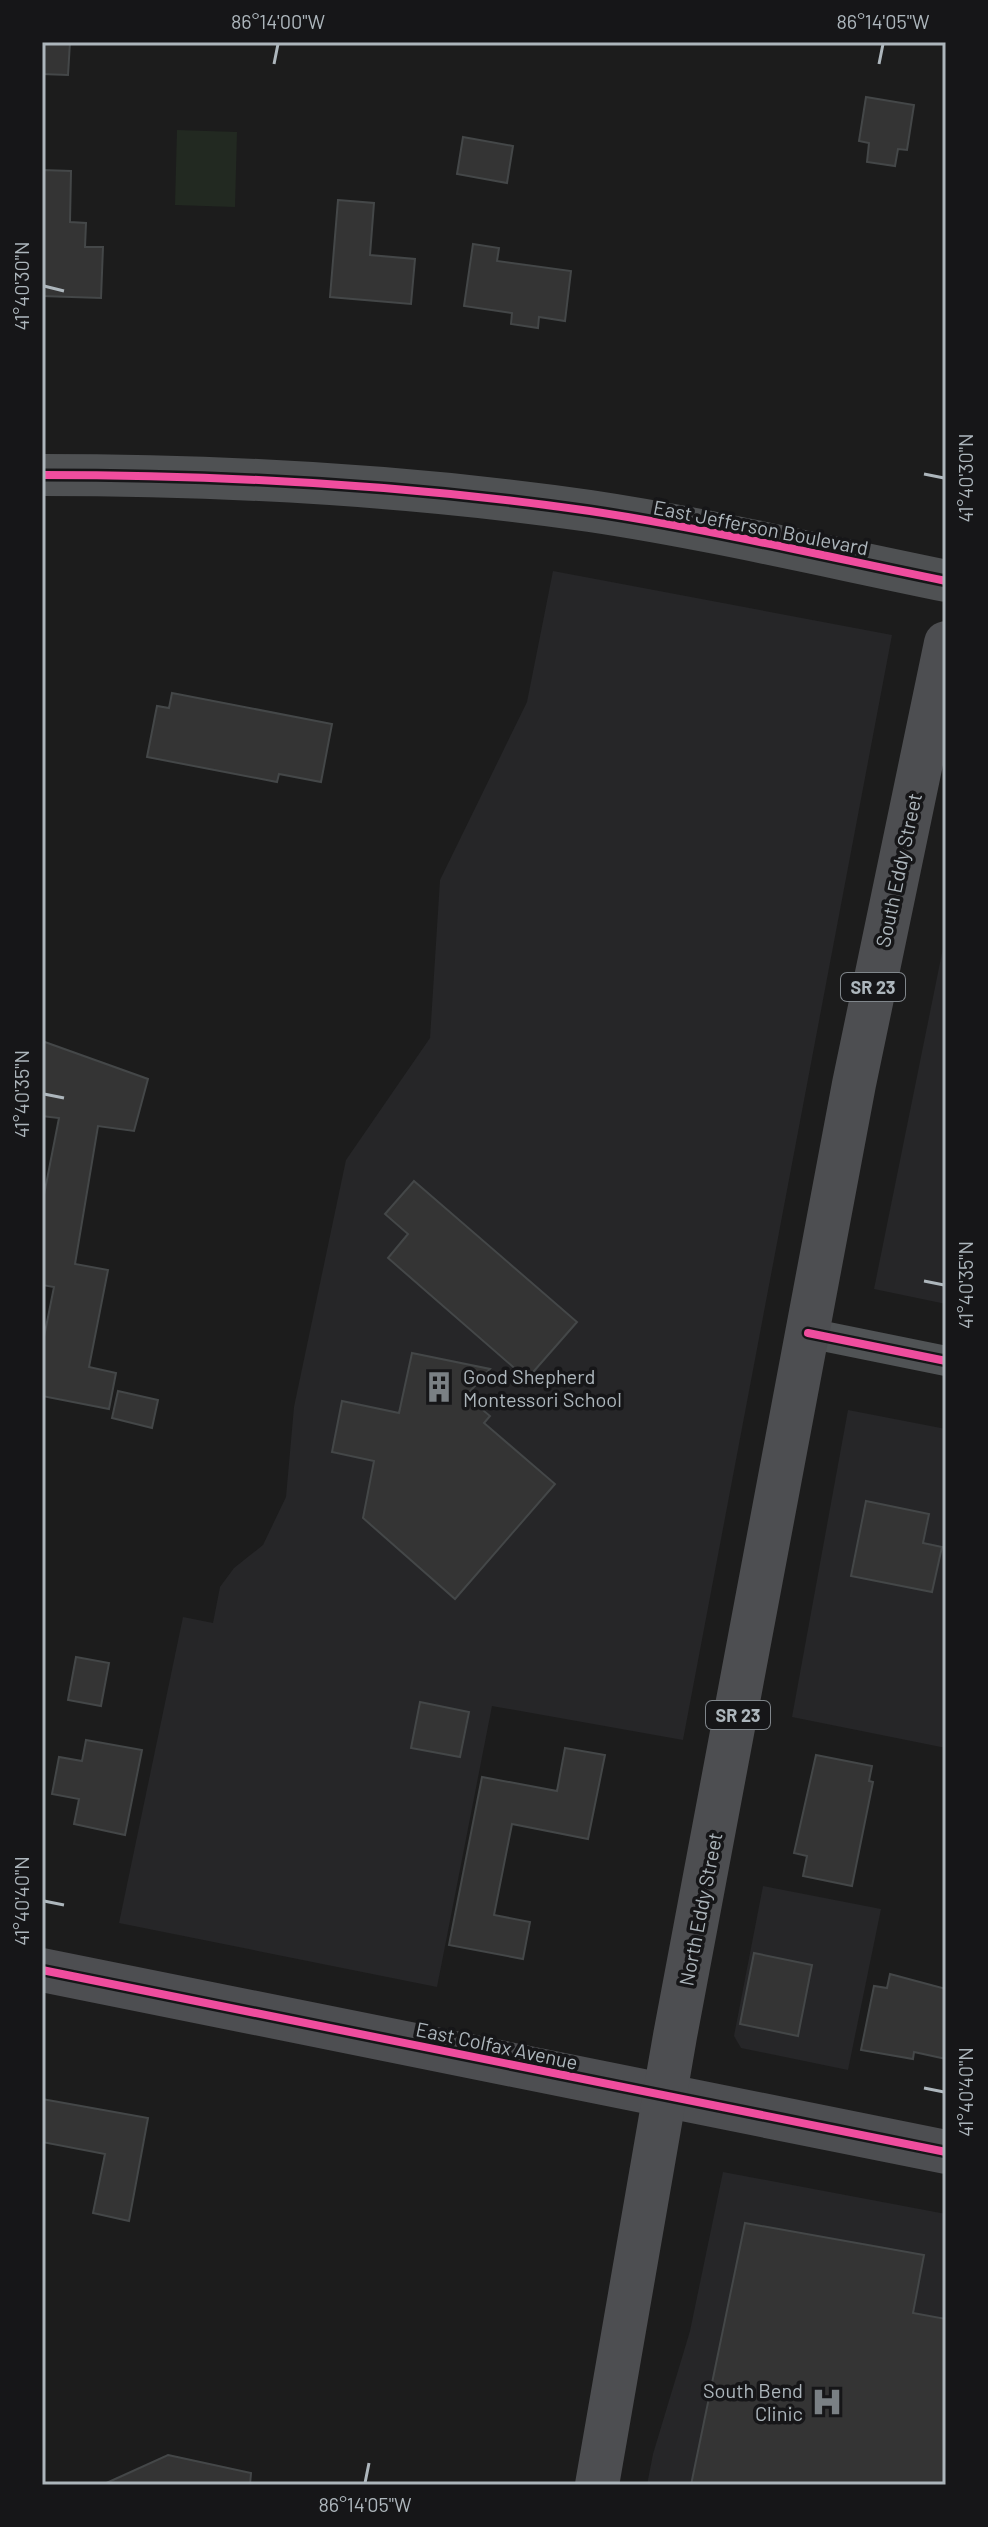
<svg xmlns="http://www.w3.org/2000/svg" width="988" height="2527" font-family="Barlow,sans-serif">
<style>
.built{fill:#262628}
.green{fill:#222921}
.building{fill:#343434;stroke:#444748;stroke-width:2}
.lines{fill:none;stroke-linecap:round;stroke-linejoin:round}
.street{stroke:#505355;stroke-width:30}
.secondary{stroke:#4f5153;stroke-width:42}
.primary{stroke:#4d4e51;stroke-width:44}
.cycleway-casing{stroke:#161618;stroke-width:13}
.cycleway{stroke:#ef4d9e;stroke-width:8}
.ticks{fill:none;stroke:#adb6bc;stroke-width:3}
.labels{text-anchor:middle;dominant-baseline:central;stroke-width:7;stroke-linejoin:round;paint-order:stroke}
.shield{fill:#161618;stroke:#80868b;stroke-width:2}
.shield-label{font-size:18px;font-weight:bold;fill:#adb6bc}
.street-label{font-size:20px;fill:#adb6bc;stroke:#161618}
.poi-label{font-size:20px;fill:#adb6bc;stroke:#161618;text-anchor:start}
.neatline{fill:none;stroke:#adb6bc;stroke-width:3}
.ticks-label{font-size:20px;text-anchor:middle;fill:#adb6bc}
</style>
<rect width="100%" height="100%" fill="#1c1c1c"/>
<g class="built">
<path d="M553,571L892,635L683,1740L492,1706L437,1987L119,1923L183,1617L213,1623L220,1587L234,1568L263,1545L286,1497L294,1407L346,1160L430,1038L440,880L527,702Z"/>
<path d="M943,948L946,949V1304L874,1289Z"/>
<path d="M848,1410L946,1429V1748L792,1717Z"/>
<path d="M763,1886L881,1909L848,2070L741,2048L734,2036Z"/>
<path d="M723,2172L946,2214V2485H647L653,2454L690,2331Z"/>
</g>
<path class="green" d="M177,130L237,132L235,207L175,205Z"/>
<g class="building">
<path d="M42,42H70L68,75L42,74Z"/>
<path d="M866,97L914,105L907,150L898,149L895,166L867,162L869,143L859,141Z"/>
<path d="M463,137L513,146L507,183L457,174Z"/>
<path d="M42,170L71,171L70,222L86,223L85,247H103L101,298L42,296Z"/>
<path d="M338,200L374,203L370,255L415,259L411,304L330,297Z"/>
<path d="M473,244L499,248L497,261L571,271L565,321L539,317L538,328L511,324L512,313L464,306Z"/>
<path d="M172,693L332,724L321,782L279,774L277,782L147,757L157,706L169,708Z"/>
<path d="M42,1041L148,1079L134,1131L98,1126L75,1264L108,1270L89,1367L116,1373L109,1409L42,1396V1347L54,1287L42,1285V1205L59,1118L42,1116Z"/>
<path d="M414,1181L577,1322L527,1379L388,1258L408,1234L385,1214Z"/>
<path d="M412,1353L490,1369L466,1396L490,1416L484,1423L555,1484L455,1599L363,1518L374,1461L332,1452L342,1401L399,1413Z"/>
<path d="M118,1391L158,1400L152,1428L112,1418Z"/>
<path d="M866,1501L929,1514L923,1543L942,1547L932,1592L851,1576Z"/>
<path d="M76,1657L109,1663L101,1706L68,1700Z"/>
<path d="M420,1702L469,1712L460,1757L411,1748Z"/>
<path d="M86,1740L142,1750L125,1835L74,1824L79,1799L52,1794L59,1757L82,1761Z"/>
<path d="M565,1748L605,1755L588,1839L512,1824L494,1915L530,1922L523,1959L449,1945L482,1777L557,1791Z"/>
<path d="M816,1755L872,1766L869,1781L873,1782L852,1886L803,1876L807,1856L794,1853Z"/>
<path d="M754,1953L812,1965L798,2036L740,2024Z"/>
<path d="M890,1974L946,1989V2059L914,2052L913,2059L861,2050L874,1986L887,1988Z"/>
<path d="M42,2099L148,2118L129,2221L93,2213L105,2154L42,2142Z"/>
<path d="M745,2223L924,2255L913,2313L946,2319V2485H691Z"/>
<path d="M168,2455L251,2473L250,2485H102Z"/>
</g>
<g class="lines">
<path class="street" d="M808,1333L946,1361"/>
<path class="secondary" d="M42,475C225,475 409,485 590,511C710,529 828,557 946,581"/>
<g class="primary">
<path d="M42,1970L946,2152"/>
<path d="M597,2485L675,2036L854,1084L946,643"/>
</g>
<defs>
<g id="cycleway">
<path d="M42,475C225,475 409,485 590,511C710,529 828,557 946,581"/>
<path d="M808,1333L946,1361"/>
<path d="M42,1970L946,2152"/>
</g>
</defs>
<use href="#cycleway" class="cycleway-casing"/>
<use href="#cycleway" class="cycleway"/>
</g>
<path class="ticks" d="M274,64L278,44M879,64L883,44M44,286L64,291M924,474L944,478M44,1094L64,1098M924,1281L944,1285M44,1901L64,1905M924,2088L944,2092M365,2483L369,2463"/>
<defs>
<symbol id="building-bare" viewBox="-9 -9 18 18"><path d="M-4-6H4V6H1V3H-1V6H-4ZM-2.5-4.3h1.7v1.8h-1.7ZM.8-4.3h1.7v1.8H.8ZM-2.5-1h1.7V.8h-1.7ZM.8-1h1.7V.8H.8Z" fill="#7a8084" stroke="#161618" stroke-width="2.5" paint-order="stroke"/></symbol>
<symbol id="hospital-bare" viewBox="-9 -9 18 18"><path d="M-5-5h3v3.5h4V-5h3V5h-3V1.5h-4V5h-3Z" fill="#7a8084" stroke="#161618" stroke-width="2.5" paint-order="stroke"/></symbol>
</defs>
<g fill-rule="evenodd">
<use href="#building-bare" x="417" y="1365" width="44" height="44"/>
<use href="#hospital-bare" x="805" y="2380" width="44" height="44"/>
</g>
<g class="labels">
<g class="shield">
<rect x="841" y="973" width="64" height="28" rx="6"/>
<rect x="706" y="1701" width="64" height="28" rx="6"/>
</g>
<g class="shield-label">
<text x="873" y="987">SR 23</text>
<text x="738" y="1715">SR 23</text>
</g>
<g class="street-label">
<text transform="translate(761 527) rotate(11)">East Jefferson Boulevard</text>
<text transform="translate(898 870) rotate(-78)">South Eddy Street</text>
<text transform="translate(700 1909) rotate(-79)">North Eddy Street</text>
<text transform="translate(497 2045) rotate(12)">East Colfax Avenue</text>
</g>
<g class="poi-label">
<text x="463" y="1376">Good Shepherd<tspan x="463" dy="23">Montessori School</tspan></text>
<text x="803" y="2390" text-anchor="end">South Bend<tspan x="803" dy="23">Clinic</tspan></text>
</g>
</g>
<rect width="988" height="2527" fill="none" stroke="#161618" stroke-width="88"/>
<rect x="44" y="44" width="900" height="2439" class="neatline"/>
<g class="ticks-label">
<text x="278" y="29">86°14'00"W</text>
<text x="883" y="29">86°14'05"W</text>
<text transform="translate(22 286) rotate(-90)" y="7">41°40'30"N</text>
<text transform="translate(966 478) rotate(-90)" y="7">41°40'30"N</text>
<text transform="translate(22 1094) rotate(-90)" y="7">41°40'35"N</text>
<text transform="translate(966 1285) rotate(-90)" y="7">41°40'35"N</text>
<text transform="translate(22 1901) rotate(-90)" y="7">41°40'40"N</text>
<text transform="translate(966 2092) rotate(-90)" y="7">41°40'40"N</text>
<text x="365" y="2512">86°14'05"W</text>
</g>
</svg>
